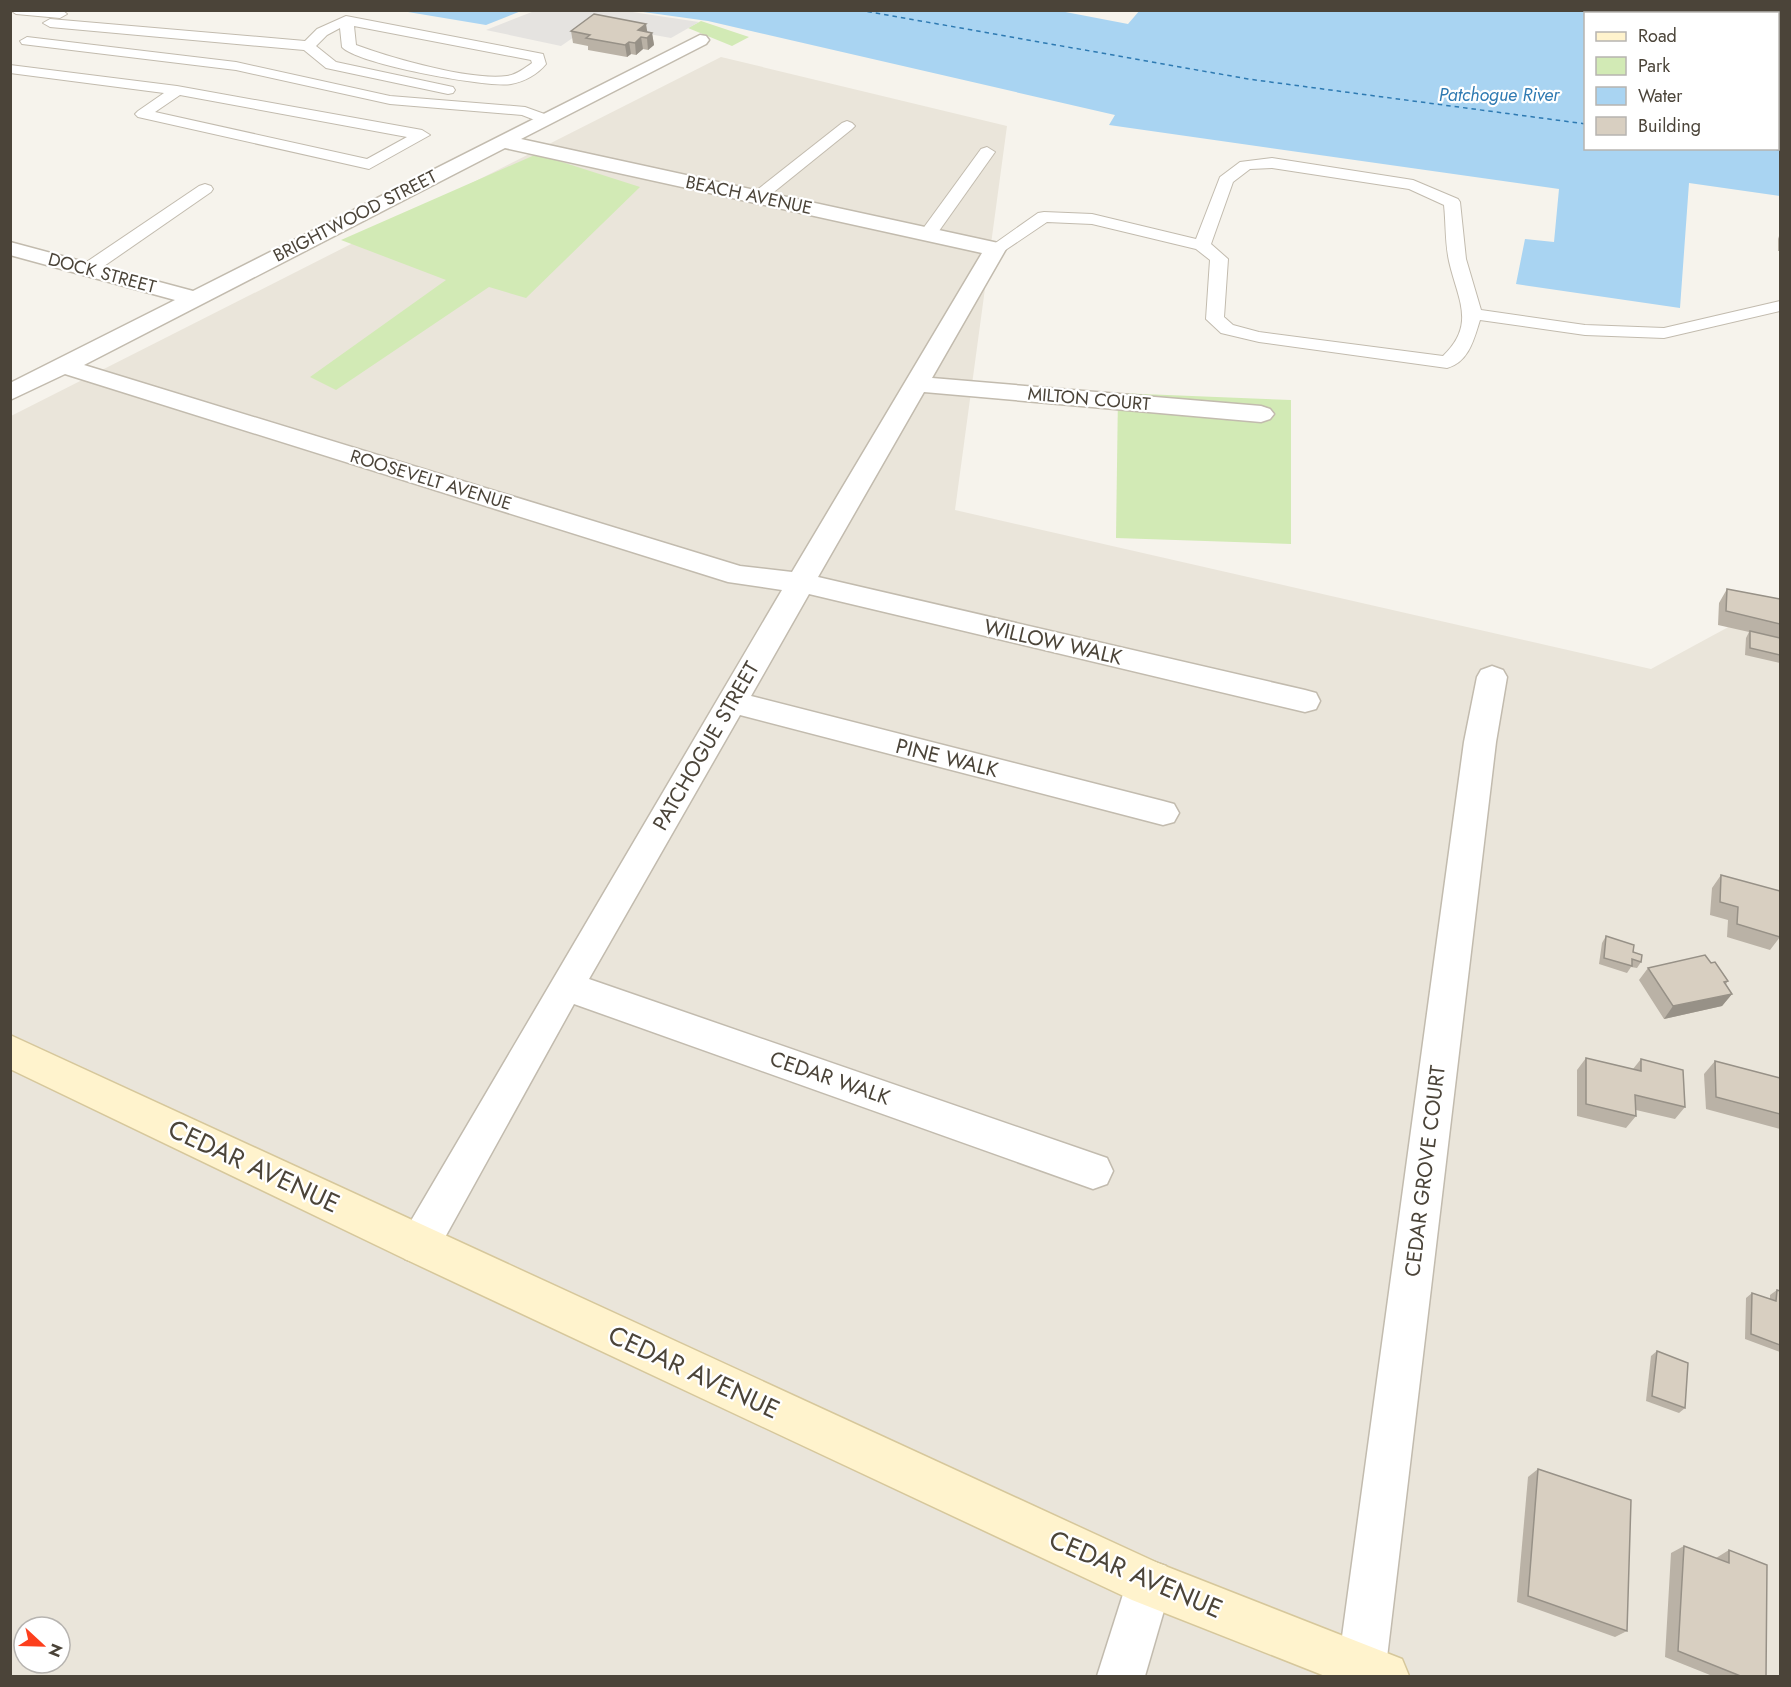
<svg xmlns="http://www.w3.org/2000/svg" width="1791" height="1687" font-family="Jost,sans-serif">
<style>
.residential{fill:#eae5da;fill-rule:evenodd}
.green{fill:#d2eab5}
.parking{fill:#e5e3e0}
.water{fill:#a9d4f2;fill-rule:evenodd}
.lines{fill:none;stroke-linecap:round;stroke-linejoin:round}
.ferry{stroke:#2e7ab2;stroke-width:1.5;stroke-dasharray:4.5 4;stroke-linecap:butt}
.lane-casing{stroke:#c2bbae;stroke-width:2}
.street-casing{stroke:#c2bbae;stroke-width:3}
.secondary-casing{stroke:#d6c79b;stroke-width:3}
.lane{fill:#fff;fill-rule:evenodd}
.street{fill:#fff;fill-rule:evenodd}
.secondary{fill:#fff3cd;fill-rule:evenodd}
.wall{fill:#bab2a6}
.shaded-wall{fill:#979187}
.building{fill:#d8cfc1;stroke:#979187;stroke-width:1.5}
.labels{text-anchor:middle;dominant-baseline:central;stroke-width:4.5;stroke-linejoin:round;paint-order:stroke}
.far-water-label{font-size:18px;font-style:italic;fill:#2e7ab2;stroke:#fff}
.far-street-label{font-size:18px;fill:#4b4439;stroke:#fff}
.street-label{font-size:21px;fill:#4b4439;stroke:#fff}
.near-street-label{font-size:26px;fill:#4b4439;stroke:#fff}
</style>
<rect width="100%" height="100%" fill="#f6f3ec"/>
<path class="residential" d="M721,57L1007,126L955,510L1651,669L1780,599V1676H11V416ZM24,1627H60V1663H24Z"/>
<g class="green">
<path d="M701,21L749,37L732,46L688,28Z"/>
<path d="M537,154L640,187L526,298L489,287L336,390L310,377L446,280L341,240Z"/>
<path d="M1118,393L1291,400V544L1116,538Z"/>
</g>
<path class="parking" d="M537,10H619L699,22L671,38L593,24L561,46L486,30Z"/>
<g class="water">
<path d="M1055,10L1128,24L1140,10L1780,11V196L1689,183L1680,308L1516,284L1525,239L1554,242L1559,189L1109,125L1115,115L708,21L636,11ZM1586,14H1778V148H1586Z"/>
<path d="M402,11H521L486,25Z"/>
</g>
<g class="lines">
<g class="ferry">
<path d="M859,10L1248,79L1586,124"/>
<path d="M1768,148L1780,150"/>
</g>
<defs>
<g id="lane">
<path d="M10,10H62L67,14L60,18L16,14Z"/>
<path d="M346,16L538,53L543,54L546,64C538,74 524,82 511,84C486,88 357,64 342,47L340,28L327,35L316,46L336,62L453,87L455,90L453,93L448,94L326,68L304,50L50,27L43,23L50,19L305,41L317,29ZM354,26L531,60L532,63C525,68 516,75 507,76C471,81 391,58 356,45Z"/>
<path d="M27,37L236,62L390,96L525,107L550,116L553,119L545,124L522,115L390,104L236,70L22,44L20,41Z"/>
<path d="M10,65L177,86L422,130L430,135L369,169L138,117L135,114L138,111L164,93L10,73ZM180,95L407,137L367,159L155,112Z"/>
<path d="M847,121L852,123L855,126L852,129L764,200H752L750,197L752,194L842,123Z"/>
<path d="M987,147L995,152L934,238H922L920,234L922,230L981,149Z"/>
<path d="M1272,158L1413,180L1458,199L1460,202L1466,259L1481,310L1585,325L1664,328L1780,301V311L1664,338L1585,335L1480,320C1474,339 1469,362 1447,368L1259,342L1221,333L1206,319L1210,260L1196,249L1092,224L1047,222L1001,253H989L987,249L1038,213L1044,212L1092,214L1196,239L1220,177L1240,162ZM1272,168L1409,189L1444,205C1446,223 1445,243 1449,261C1457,298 1477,324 1443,356L1259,332L1233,325L1224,317L1228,259L1211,244L1233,182L1250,169Z"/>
<path d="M205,184L211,186L213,189L211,192L94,273H82L79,269L82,265L199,186Z"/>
</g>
<g id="street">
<path d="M700,35L706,36L709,40L706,44L521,139L1003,244L1006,249L932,378L1261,406L1270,409L1274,414L1270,419L1261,422L924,392L818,577L1305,690L1316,693L1320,701L1316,709L1305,712L809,594L751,696L1163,801L1174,804L1179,813L1174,822L1163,825L740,715L589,979L1107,1158L1113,1171L1107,1184L1093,1189L574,1004L433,1259L419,1264L405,1259L399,1245L405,1231L782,590L728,582L65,374L10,400V383L175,300L10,255V242L193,291ZM505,148L982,253L792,572L740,566L84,365Z"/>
<path d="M1492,666L1503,670L1507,677L1496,742L1386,1666L1382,1676H1342L1338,1666L1464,742L1477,677L1481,670Z"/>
<path d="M1149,1560L1166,1566L1172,1583L1145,1676H1097L1132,1566Z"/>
</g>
<path id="secondary" d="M10,1035L1160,1564L1402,1659L1409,1676H1325L1132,1600L405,1259L10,1069Z"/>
</defs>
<use href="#lane" class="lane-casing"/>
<use href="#street" class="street-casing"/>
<use href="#secondary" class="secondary-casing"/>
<use href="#lane" class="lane"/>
<use href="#street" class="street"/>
<use href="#secondary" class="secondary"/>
</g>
<g class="wall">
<path d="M571,31L647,32L652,33L654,45L648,50L643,49L636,55L631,54L627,57L588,50V46L573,43Z"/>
<path d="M1780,233V251H1778V239Z"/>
<path d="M1727,589L1780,599V663L1745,655L1746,638L1749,632L1718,625L1719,603Z"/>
<path d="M1721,875L1780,937L1770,950L1727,937L1728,920L1710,915L1712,888Z"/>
<path d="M1606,936L1633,952L1641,962L1637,968L1631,967L1627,973L1599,964L1602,943Z"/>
<path d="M1711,963L1728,981L1726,984L1732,994L1722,1006L1664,1019L1639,980L1648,968Z"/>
<path d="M1586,1058L1633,1069L1641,1059L1685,1107L1675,1119L1636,1110V1116L1626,1128L1577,1116V1070Z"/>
<path d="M1715,1061L1780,1078V1129L1706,1109L1704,1074Z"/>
<path d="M1777,1290L1780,1291V1352L1745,1339L1746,1298L1752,1293L1770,1299V1295Z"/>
<path d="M1657,1351L1685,1408L1679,1413L1646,1401L1651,1356Z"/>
<path d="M1538,1469L1627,1631L1615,1637L1517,1602L1528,1477Z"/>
<path d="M1684,1546L1716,1558L1729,1550L1766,1677H1715L1665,1657L1671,1553Z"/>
</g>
<g class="shaded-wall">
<path d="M646,24L648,36L641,37L643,49L636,55L635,43L638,30Z"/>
<path d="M652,33L654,45L648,50L647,38Z"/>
<path d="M629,42L631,54L627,57L625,45Z"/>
<path d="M1732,994L1722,1006L1664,1019L1673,1006Z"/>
</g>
<g class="building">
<path d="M594,14L646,24L638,30L652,33L647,38L641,37L635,43L629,42L625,45L586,38L590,35L571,31Z"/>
<path d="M1727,589L1780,599V624L1726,611Z"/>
<path d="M1750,631L1780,638V655L1750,648Z"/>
<path d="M1721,875L1780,891V937L1737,924L1738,907L1720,902Z"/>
<path d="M1606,936L1634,945L1633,952L1642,955L1641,962L1632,959V966L1604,958Z"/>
<path d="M1705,955L1711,963L1715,962L1728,981L1724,982L1732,994L1673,1006L1648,968Z"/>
<path d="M1586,1058L1641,1071V1059L1683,1070L1685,1107L1635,1095L1636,1116L1586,1104Z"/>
<path d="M1715,1061L1780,1078V1114L1716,1097Z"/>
<path d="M1777,1290L1780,1291V1345L1751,1334L1752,1293L1776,1301Z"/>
<path d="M1657,1351L1688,1363L1685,1408L1652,1396Z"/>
<path d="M1538,1469L1631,1500L1627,1631L1528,1596Z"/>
<path d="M1684,1546L1729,1563V1550L1767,1565L1766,1677H1743L1678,1651Z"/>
</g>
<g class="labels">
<g class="far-water-label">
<text x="1499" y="95">Patchogue River</text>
</g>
<g class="far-street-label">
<text transform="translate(749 195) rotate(12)">BEACH AVENUE</text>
<text transform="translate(355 216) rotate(-27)">BRIGHTWOOD STREET</text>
<text transform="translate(102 273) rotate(15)">DOCK STREET</text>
<text transform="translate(1089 399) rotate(5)">MILTON COURT</text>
<text transform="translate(431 480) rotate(17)">ROOSEVELT AVENUE</text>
</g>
<g class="street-label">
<text transform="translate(1053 642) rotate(13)">WILLOW WALK</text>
<text transform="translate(706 746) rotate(-60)">PATCHOGUE STREET</text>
<text transform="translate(947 758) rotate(14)">PINE WALK</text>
<text transform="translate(830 1078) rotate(19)">CEDAR WALK</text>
<text transform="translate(1425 1171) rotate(-83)">CEDAR GROVE COURT</text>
</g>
<g class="near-street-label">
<text transform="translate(254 1166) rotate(25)">CEDAR AVENUE</text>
<text transform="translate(694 1372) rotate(25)">CEDAR AVENUE</text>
<text transform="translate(1136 1574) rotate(23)">CEDAR AVENUE</text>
</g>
</g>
<rect width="1791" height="1687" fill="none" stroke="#4b4439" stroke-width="24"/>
<rect x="1584" y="12" width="195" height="138" fill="#ffffff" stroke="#b7b4b0" stroke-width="1.5"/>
<rect x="1596" y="32" width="30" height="9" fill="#fff3cd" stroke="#b7b4b0" stroke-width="1.5"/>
<text x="1638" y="42" font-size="18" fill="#4b4439">Road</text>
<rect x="1596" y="57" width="30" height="18" fill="#d2eab5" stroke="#b7b4b0" stroke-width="1.5"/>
<text x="1638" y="72" font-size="18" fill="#4b4439">Park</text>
<rect x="1596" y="87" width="30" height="18" fill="#a9d4f2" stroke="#b7b4b0" stroke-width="1.5"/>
<text x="1638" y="102" font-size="18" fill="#4b4439">Water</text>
<rect x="1596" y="117" width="30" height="18" fill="#d8cfc1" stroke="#b7b4b0" stroke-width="1.5"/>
<text x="1638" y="132" font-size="18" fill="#4b4439">Building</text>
<g transform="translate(42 1645) rotate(112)"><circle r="28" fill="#ffffff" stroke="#b7b4b0" stroke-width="1.5"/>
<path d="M0-4.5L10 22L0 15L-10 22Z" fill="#fc3f1d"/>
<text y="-9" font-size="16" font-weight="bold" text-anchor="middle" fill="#4b4439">N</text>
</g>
</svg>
